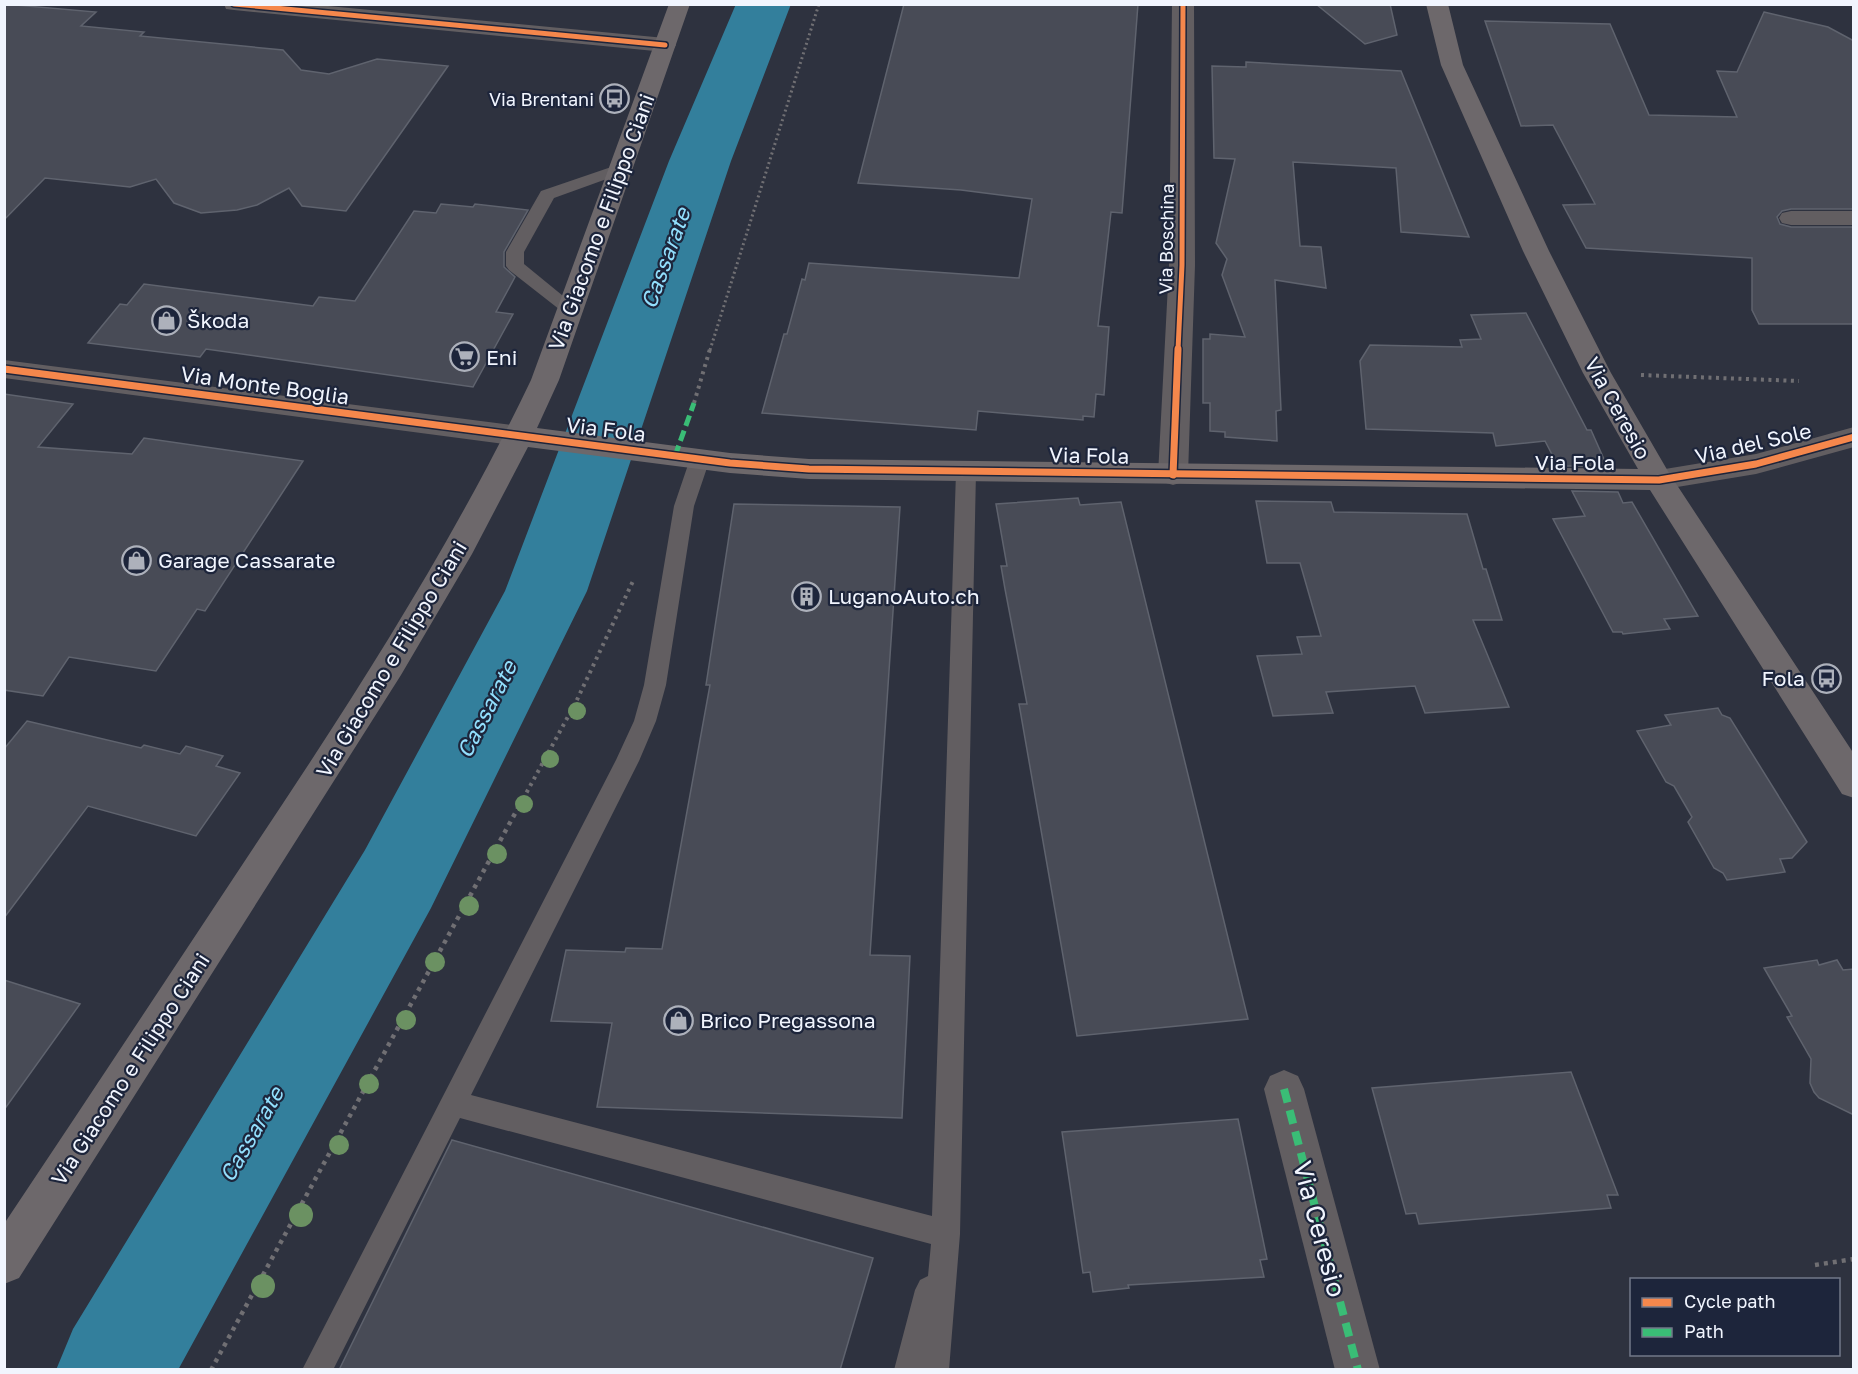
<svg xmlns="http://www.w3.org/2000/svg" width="1858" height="1374" font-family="'Golos Text',sans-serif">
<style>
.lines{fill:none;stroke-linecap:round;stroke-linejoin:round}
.river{fill:#337f9c;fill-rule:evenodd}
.building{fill:#484b56;stroke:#5f636e;stroke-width:1.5}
.path-far2{stroke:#706f73;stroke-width:3;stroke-dasharray:2 3;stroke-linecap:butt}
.path-far1{stroke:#706f73;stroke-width:4;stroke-dasharray:3 4.5;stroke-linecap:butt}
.path{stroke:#706f73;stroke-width:4.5;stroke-dasharray:4 5;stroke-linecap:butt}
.lane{fill:#625e61;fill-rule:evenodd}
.street{fill:#625e61;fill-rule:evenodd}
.secondary{fill:#6d686b;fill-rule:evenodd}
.quiet-far1{stroke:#3abd76;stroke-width:5;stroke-dasharray:11 5;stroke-linecap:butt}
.quiet{stroke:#3abd76;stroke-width:8;stroke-dasharray:14 8;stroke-linecap:butt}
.cycleway-far1-casing{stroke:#1d253b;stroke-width:8}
.cycleway-casing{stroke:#1d253b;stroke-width:10}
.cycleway-far1{stroke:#f5874c;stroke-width:5}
.cycleway{stroke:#f5874c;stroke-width:7}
.tree{fill:#6b9162}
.labels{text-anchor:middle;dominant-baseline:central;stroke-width:4.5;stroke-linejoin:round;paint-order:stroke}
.far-poi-label{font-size:18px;fill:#f1f5fe;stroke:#1d253b;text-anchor:end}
.far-street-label{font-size:18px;fill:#f1f5fe;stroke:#1d253b}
.street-label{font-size:21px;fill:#f1f5fe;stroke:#1d253b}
.poi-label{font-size:21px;fill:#f1f5fe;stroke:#1d253b;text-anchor:start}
.water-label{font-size:22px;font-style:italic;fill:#92dffd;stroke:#1d253b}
.near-street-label{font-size:26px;fill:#f1f5fe;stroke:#1d253b}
</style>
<rect width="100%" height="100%" fill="#2e323f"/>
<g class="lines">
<path class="river" d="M736,4H791L731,161L587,591L431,908L178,1370H56L73,1329L365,850L505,591L669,161Z"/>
</g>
<g class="building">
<path d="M4,4L96,12L81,26L144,32L140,36L283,50L301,70L329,74L377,59L448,66L346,211L302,206L289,188L257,205L237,210L201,213L174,203L156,179L130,187L45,178L4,220Z"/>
<path d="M904,4H1138L1122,213L1111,212L1098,326L1109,327L1104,395L1096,394L1094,417L1083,416V420L978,411L976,430L762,413L784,334H787L802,279L805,280L809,263L1019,278L1032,199L961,190L858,183Z"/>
<path d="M1316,4H1390L1397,35L1365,44Z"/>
<path d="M1764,12L1828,27L1854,41V209H1791L1782,211L1777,217L1780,224L1791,227H1854V324H1759L1752,310V258L1586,248L1563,205L1595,204L1553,125L1521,126L1485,21L1610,24L1649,115L1737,117L1717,71L1737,72Z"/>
<path d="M1246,62L1401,71L1469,237L1401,232L1396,168L1293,162L1300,246L1321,247L1326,288L1275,280L1281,410L1276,411L1277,441L1225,437V432L1210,431V403H1203V339H1210V334L1245,337L1222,275L1227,259L1216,243L1235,159L1214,158L1212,66L1246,67Z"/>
<path d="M441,204L473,207L475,204L528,210L504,252V267L515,277L496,312L513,314L473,387L206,349L200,357L88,343L120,304L127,305L144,284L313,306L319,297L355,301L414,211L436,213Z"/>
<path d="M1526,313L1587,430H1591L1607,466H1558L1545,441L1496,446L1493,433L1366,429L1360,361L1370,345L1462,347L1460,340L1481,339L1471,315Z"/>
<path d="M4,394L73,404L38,447L132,454L144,438L303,461L205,611L197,609L156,671L69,657L43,696L4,690Z"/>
<path d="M1572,491L1618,492L1623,503L1632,502L1698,616L1664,619L1670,629L1623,634L1622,632H1613L1553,519L1585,516Z"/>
<path d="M1078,498L1080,505L1121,502L1248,1019L1077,1036L1019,704H1027L1005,589L1001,566H1007L996,504Z"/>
<path d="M1256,501L1331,502L1334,512L1467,514L1483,569H1486L1502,620H1473L1509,707L1425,713L1415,686L1326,692L1333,713L1273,716L1257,656L1302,654L1297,637L1321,636L1300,563H1267Z"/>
<path d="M734,504L900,507L870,955L910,956L902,1118L597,1107L612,1023L551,1021L566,950L625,952L626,948L662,949L710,685H706Z"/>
<path d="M1718,708L1722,715L1730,718L1807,842L1792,858L1780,859L1785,872L1727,880L1723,873L1714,868L1688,822L1692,817L1674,786L1666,782L1637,731L1671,725L1665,715Z"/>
<path d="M27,721L141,748L144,745L180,754L186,746L223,756L216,766L240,773L196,836L88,806L4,918V749Z"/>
<path d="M1817,960L1819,965L1837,960L1843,970L1854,969V1115L1819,1098L1814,1092L1810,1083L1811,1059L1787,1017L1792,1016L1764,968Z"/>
<path d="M4,980L80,1004L4,1110Z"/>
<path d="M1571,1072L1618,1195H1607L1611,1208L1419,1224L1416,1213L1406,1214L1372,1088Z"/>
<path d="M1238,1119L1267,1259L1260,1260L1264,1277L1128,1285L1129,1288L1093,1292L1090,1272L1083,1273L1062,1132Z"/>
<path d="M452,1140L873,1258L840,1370H339Z"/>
</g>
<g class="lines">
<path class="path-far2" d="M710,350L819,4"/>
<g class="path-far1">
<path d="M1641,375L1799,381"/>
<path d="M694,403L710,349"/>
<path d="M523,799L576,702L634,579"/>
</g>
<g class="path">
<path d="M1815,1265L1854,1259"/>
<path d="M211,1370L524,797"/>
</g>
<g class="lane">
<path d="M620,164L626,166L628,169L626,172L554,198L524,252V264L579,309L576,313H564L509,270L506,266V252L541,191Z"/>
<path d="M700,452L707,454L710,459L694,506L666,685L656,721L639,761L471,1095L932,1216L956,472L959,467L966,465L973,467L976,472L960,1234L949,1370H894L915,1290L920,1280L928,1276L931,1244L460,1118L333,1370H302L616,760L634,721L644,685L674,506L690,459L693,454Z"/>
</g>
<g class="street">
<path d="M224,4H307L665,38L673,40L676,45L673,50L665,52L234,10L226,9Z"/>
<path d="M1172,4H1194L1195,265L1188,475L1183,482L1173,485L1163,482L1158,475L1169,265Z"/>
<path d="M1791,211H1854V225H1791L1782,223L1779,218L1782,213Z"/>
<path d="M4,360L520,426L530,429L534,436L530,443L520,446L4,378Z"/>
<path d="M1854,427V447L1756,474L1659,490L1649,487L1644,480L1649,473L1659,470L1756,454Z"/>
<path d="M1284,1070L1298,1076L1304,1089L1380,1370H1335L1264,1089L1270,1076Z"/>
</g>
<path class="secondary" d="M669,4H690L559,380L537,428L730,453L809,459L1638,469L1583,373L1523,251L1441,65L1426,4H1448L1463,65L1549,251L1611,373L1669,473L1854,754V798L1842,794L1650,490L809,479L730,473L528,447L472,554L401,675L19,1278L4,1284V1224C88,1098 172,971 256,844C356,694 453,543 531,380Z"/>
<path class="quiet-far1" d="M675,456L694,403"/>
<path class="quiet" d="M1284,1089L1358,1370"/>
<defs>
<g id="cycleway-far1">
<path d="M234,4L665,45"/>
<path d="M1178,350L1182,265L1183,4"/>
</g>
<g id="cycleway">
<path d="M4,369L730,463L809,469L1659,480L1756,464L1854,437"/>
<path d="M1173,475L1178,349"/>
</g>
</defs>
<use href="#cycleway-far1" class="cycleway-far1-casing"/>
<use href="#cycleway" class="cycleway-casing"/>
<use href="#cycleway-far1" class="cycleway-far1"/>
<use href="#cycleway" class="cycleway"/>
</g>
<g class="tree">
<circle cx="577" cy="711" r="9"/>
<circle cx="550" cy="759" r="9"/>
<circle cx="524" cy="804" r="9"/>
<circle cx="497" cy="854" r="10"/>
<circle cx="469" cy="906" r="10"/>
<circle cx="435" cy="962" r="10"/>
<circle cx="406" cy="1020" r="10"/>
<circle cx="369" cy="1084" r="10"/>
<circle cx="339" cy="1145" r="10"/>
<circle cx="301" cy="1215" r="12"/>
<circle cx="263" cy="1286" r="12"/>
</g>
<defs>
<symbol id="bus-ring" viewBox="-11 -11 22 22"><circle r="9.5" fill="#1d253b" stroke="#adb1bb" stroke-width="1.5"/><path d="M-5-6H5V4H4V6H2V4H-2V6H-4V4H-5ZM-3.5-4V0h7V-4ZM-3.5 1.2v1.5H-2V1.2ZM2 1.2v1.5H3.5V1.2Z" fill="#adb1bb"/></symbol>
<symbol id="shop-ring" viewBox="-11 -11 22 22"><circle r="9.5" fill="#1d253b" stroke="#adb1bb" stroke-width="1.5"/><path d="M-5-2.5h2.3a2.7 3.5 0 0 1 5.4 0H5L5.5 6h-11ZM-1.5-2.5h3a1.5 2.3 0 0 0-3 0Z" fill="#adb1bb"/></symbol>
<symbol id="supermarket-ring" viewBox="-11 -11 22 22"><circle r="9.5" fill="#1d253b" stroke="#adb1bb" stroke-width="1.5"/><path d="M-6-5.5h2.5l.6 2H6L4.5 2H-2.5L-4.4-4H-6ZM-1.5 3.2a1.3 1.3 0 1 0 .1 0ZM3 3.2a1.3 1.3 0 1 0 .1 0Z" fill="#adb1bb"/></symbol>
<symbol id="building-ring" viewBox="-11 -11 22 22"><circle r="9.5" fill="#1d253b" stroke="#adb1bb" stroke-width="1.5"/><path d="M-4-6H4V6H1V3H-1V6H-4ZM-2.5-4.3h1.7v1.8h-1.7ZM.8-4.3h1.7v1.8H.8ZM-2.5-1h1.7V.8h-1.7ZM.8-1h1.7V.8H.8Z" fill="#adb1bb"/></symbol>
</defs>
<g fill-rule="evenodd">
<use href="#bus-ring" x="598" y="82" width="33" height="33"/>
<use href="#shop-ring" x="150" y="304" width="33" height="33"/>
<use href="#supermarket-ring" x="448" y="340" width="33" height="33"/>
<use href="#shop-ring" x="120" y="544" width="33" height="33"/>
<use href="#building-ring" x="790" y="580" width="33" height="33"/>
<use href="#bus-ring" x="1810" y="662" width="33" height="33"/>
<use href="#shop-ring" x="662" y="1004" width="33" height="33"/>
</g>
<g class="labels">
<g class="far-poi-label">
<text x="594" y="99">Via Brentani</text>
</g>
<g class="far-street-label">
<text transform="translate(1166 239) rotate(-89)">Via Boschina</text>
</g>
<g class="street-label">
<text transform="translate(601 222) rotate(-70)">Via Giacomo e Filippo Ciani</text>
<text transform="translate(265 385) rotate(8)">Via Monte Boglia</text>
<text transform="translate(1618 408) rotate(61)">Via Ceresio</text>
<text transform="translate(606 429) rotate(7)">Via Fola</text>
<text transform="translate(1753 443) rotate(-13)">Via del Sole</text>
<text transform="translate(1089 455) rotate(1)">Via Fola</text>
<text x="1575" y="462">Via Fola</text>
<text transform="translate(391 659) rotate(-59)">Via Giacomo e Filippo Ciani</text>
<text transform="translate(130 1069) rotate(-57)">Via Giacomo e Filippo Ciani</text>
</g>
<g class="poi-label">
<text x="187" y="320">Škoda</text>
<text x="486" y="357">Eni</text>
<text x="158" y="560">Garage Cassarate</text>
<text x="828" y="596">LuganoAuto.ch</text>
<text x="1805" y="678" text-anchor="end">Fola</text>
<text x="700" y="1020">Brico Pregassona</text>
</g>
<g class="water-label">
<text transform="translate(665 258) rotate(-70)">Cassarate</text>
<text transform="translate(486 709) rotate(-63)">Cassarate</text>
<text transform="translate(251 1134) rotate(-60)">Cassarate</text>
</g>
<g class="near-street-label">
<text transform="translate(1320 1229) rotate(75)">Via Ceresio</text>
</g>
</g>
<rect width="1858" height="1374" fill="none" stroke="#f1f5fe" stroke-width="12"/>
<rect x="1630" y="1278" width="210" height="78" fill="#1d253b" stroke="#727889" stroke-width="1.5"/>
<rect x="1642" y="1298" width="30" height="9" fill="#f5874c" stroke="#727889" stroke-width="1.5"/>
<text x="1684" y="1308" font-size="18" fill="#f1f5fe">Cycle path</text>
<rect x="1642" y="1328" width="30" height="9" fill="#3abd76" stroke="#727889" stroke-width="1.5"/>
<text x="1684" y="1338" font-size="18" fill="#f1f5fe">Path</text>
</svg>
